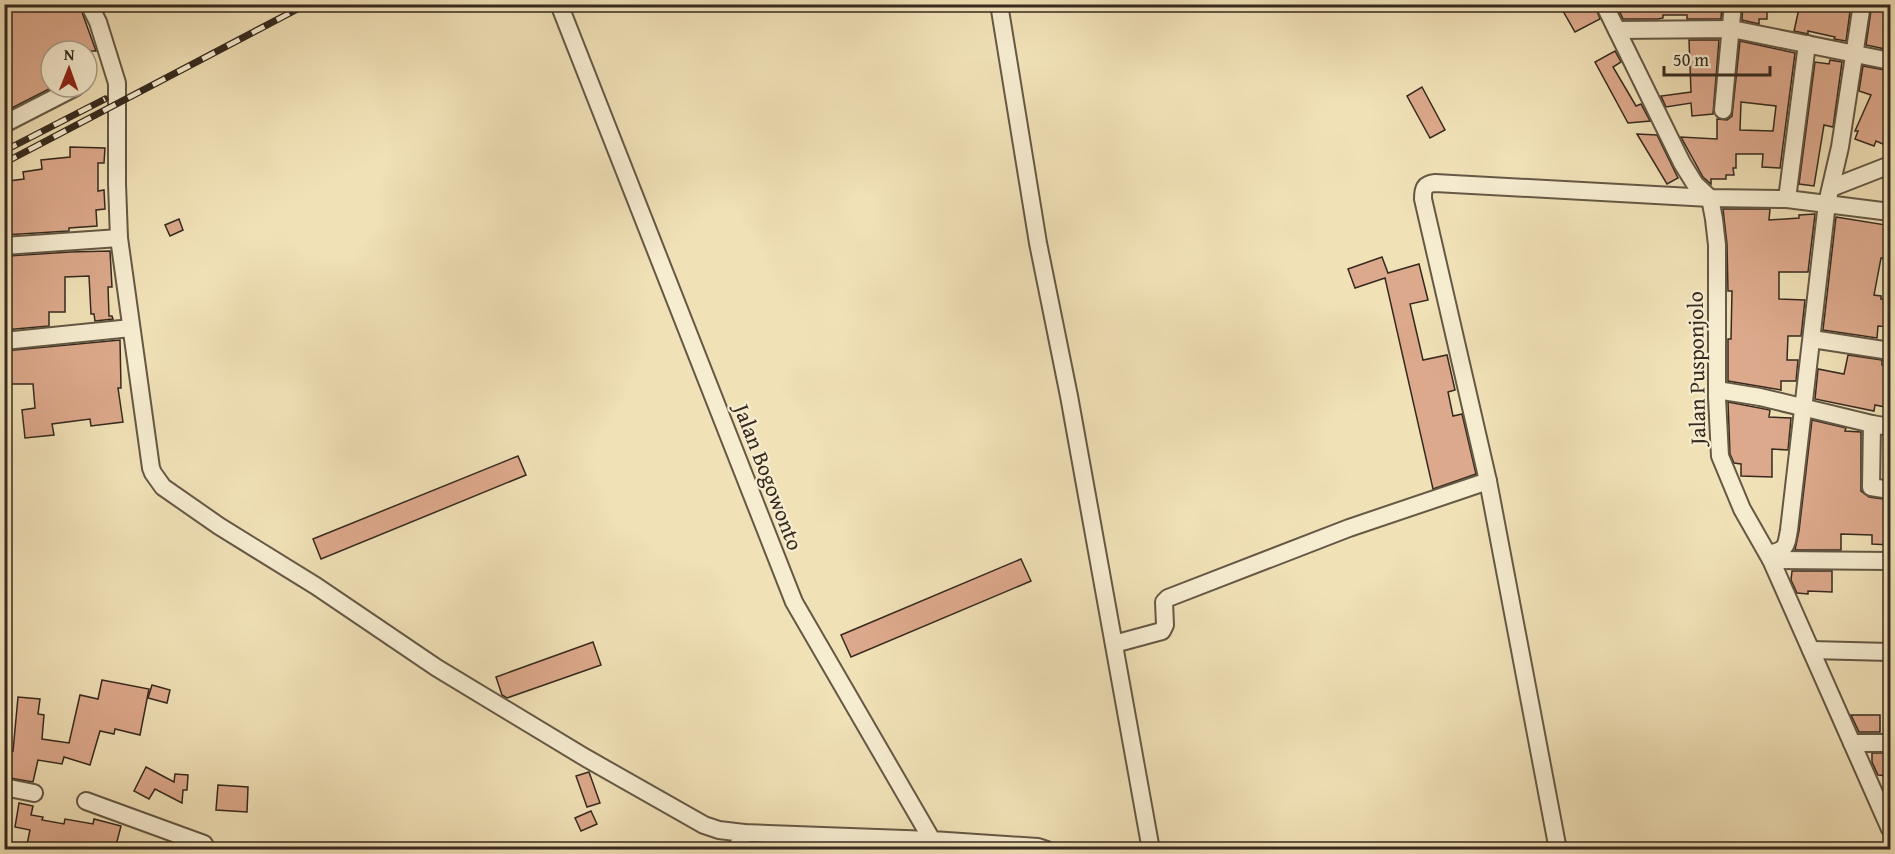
<svg xmlns="http://www.w3.org/2000/svg" width="1895" height="854" font-family="'Gentium Book Plus',serif">
<style>
.building{fill:#dda98c;stroke:#362a1f;stroke-width:1.5;fill-rule:evenodd}
.lines{fill:none;stroke-linecap:round;stroke-linejoin:round}
.minor-casing{stroke:#655845;stroke-width:20}
.minor{stroke:#f6ecd0;stroke-width:16}
.rail-casing{stroke:#362a1f;stroke-width:7}
.rail{stroke:#f6ecd0;stroke-width:4.5;stroke-dasharray:14;stroke-linecap:butt}
.labels{text-anchor:middle;dominant-baseline:central;stroke-width:4.5;stroke-linejoin:round;paint-order:stroke}
.street-label{font-size:22px;fill:#362a1f;stroke:#f6ecd0}
</style>
<rect width="100%" height="100%" fill="#f1e1b7"/>
<filter id="stains"><feTurbulence type="fractalNoise" baseFrequency=".00333" numOctaves="4"/><feColorMatrix values="0 0 0 0 .2 0 0 0 0 .09 0 0 0 0 .02 0 0 0 .5 -.17"/></filter>
<radialGradient id="worn" r=".72"><stop offset=".6" stop-color="#630" stop-opacity="0"/><stop offset="1" stop-color="#630" stop-opacity=".3"/></radialGradient>
<g class="building">
<path d="M4,4H55L56,10L70,4H79L96,51H51V88L4,112Z"/>
<path d="M1559,4H1594L1600,19L1575,32Z"/>
<path d="M1624,4H1722L1721,19H1687V15H1663V18L1658,19H1623L1617,6Z"/>
<path d="M1743,4H1767V19H1759V24L1742,20Z"/>
<path d="M1800,4H1851L1846,41L1834,39L1835,37L1808,31V34L1794,31Z"/>
<path d="M1872,4H1890V50L1866,45Z"/>
<path d="M1689,40H1719L1713,114L1692,116L1691,103L1666,107L1661,96L1691,92Z"/>
<path d="M1740,41L1795,53L1780,168L1762,167L1763,154H1736V168H1733L1734,175H1726V179H1711V184L1703,177L1681,137L1717,139V119L1727,120L1732,116ZM1741,102L1776,106L1773,131L1740,130Z"/>
<path d="M1615,51L1621,62L1613,67L1636,106L1641,104L1650,121L1628,123L1595,62Z"/>
<path d="M1830,60L1842,62L1833,127L1824,125L1814,186L1799,184L1815,62L1829,64Z"/>
<path d="M1863,66L1890,71V147L1876,141L1874,146L1855,139L1858,131H1855L1871,95L1859,91Z"/>
<path d="M1422,87L1445,130L1430,138L1407,96Z"/>
<path d="M1637,134L1657,135L1678,178L1667,184Z"/>
<path d="M70,147L105,148L104,163H98V191L104,190L105,209L96,210L97,226L69,228V231L4,235V190L9,189L8,181L24,179L23,172L42,169L41,160L70,157Z"/>
<path d="M1723,209H1770L1769,220L1799,218V215L1815,214L1808,272H1779V299L1805,300L1801,336H1788L1787,360H1798L1796,381H1781V390L1728,381V339H1731L1732,291H1728L1727,244Z"/>
<path d="M1836,217L1886,225L1885,229L1890,230V259L1881,258L1874,295L1881,296V299L1890,300V327L1878,326L1877,338L1823,330Z"/>
<path d="M179,219L183,230L170,236L165,225Z"/>
<path d="M110,251L112,287H108L109,316H112L113,319L95,321L94,314H91L89,276L65,277V312H49V326L4,330V280H8V256L70,252Z"/>
<path d="M1382,257L1388,273L1419,264L1428,300L1410,304L1423,360L1447,355L1455,390L1448,392L1453,416L1462,414L1476,474L1433,489L1385,278L1355,288L1348,269Z"/>
<path d="M120,340L121,388H118L123,422L91,426L90,419L52,424L54,435L25,438L22,410L35,408L33,384H4V351Z"/>
<path d="M1848,355L1882,360V365L1890,367V408L1875,405L1874,411L1815,399L1818,369L1844,374Z"/>
<path d="M1728,402L1770,410L1769,417L1791,418L1788,450L1772,449V477L1741,476V464L1734,463L1730,454Z"/>
<path d="M1812,420L1846,428L1845,431L1861,432V491L1869,497L1890,500V545L1872,544V535L1841,534V550H1795L1799,531Z"/>
<path d="M518,456L526,475L321,559L313,539Z"/>
<path d="M1021,559L1031,581L851,657L841,635Z"/>
<path d="M1792,571H1832V592L1808,591V594L1797,593L1791,580Z"/>
<path d="M593,642L601,665L507,698L502,695L496,677Z"/>
<path d="M102,680L149,689L140,735L115,729L114,734L100,731L90,765L64,757L62,764L38,760L33,782L4,777V749L13,751L18,697L40,699L38,714L44,715L42,739L69,743L80,695L98,699Z"/>
<path d="M152,685L170,690L167,703L148,698Z"/>
<path d="M1851,715H1880V732H1859Z"/>
<path d="M1872,753H1890V776L1878,775L1872,762Z"/>
<path d="M146,767L174,782L175,774L188,775L187,790H183L182,803L155,789L149,799L134,791Z"/>
<path d="M589,772L600,803L587,807L576,776Z"/>
<path d="M218,785L248,787L247,812L216,810Z"/>
<path d="M19,803L33,806L31,815L43,817L42,820L64,824L65,819L93,824L94,819L121,826L115,849H26L30,830L15,827Z"/>
<path d="M591,811L597,824L581,831L575,818Z"/>
</g>
<g class="lines">
<defs>
<g id="minor">
<path d="M89,4L98,22L117,83V184L119,238L151,468L153,473L163,487L219,526L316,586L437,668L586,758L704,825L719,830L744,833L932,840"/>
<path d="M559,4L794,602L932,840L1038,847L1047,850"/>
<path d="M999,4L1038,243L1069,396L1151,850"/>
<path d="M1604,4L1682,163L1695,184L1710,198L1714,219L1717,245V398L1720,456L1742,509L1771,560L1890,829"/>
<path d="M1617,30L1732,29L1890,61"/>
<path d="M1723,110L1733,4"/>
<path d="M4,124L76,87"/>
<path d="M1831,188L1890,165"/>
<path d="M1787,199L1807,44"/>
<path d="M4,246L119,238"/>
<path d="M1812,339L1890,351"/>
<path d="M4,341L131,328"/>
<path d="M1717,390L1760,397L1872,424L1890,427"/>
<path d="M1872,424L1871,487L1890,490"/>
<path d="M1768,554C1786,550 1786,548 1789,530L1827,203L1840,147L1862,4"/>
<path d="M1771,560L1890,561"/>
<path d="M1114,644L1162,631L1165,625L1164,602L1168,598L1349,528L1488,481"/>
<path d="M1811,650L1890,652"/>
<path d="M1852,743H1890"/>
<path d="M4,787L34,793"/>
<path d="M86,801L204,844L207,850"/>
<path d="M736,850L744,833"/>
<path d="M1558,850L1488,481L1423,199C1423,189 1424,184 1435,183L1710,198L1787,199L1890,212"/>
</g>
</defs>
<use href="#minor" class="minor-casing"/>
<use href="#minor" class="minor"/>
<defs>
<g id="rail">
<path d="M4,151L105,99"/>
<path d="M4,163L307,4"/>
</g>
</defs>
<use href="#rail" class="rail-casing"/>
<use href="#rail" class="rail"/>
</g>
<g class="labels">
<g class="street-label">
<text transform="translate(1696 368) rotate(-91)">Jalan Pusponjolo</text>
<text transform="translate(769 477) rotate(69)">Jalan Bogowonto</text>
</g>
</g>
<rect width="1895" height="854" fill="none" stroke="#f1e1b7" stroke-width="24"/>
<rect x="6" y="6" width="1883" height="842" fill="none" stroke="#362a1f" stroke-width="3"/>
<rect x="12" y="12" width="1871" height="830" fill="none" stroke="#362a1f" stroke-width="1.5"/>
<g transform="translate(69 69) rotate(1)"><circle r="28" fill="#f6ecd0" stroke="#a99e89" stroke-width="1.5"/>
<path d="M0-4.5L10 22L0 15L-10 22Z" fill="#8f2418"/>
<text y="-9" font-size="16" font-weight="bold" text-anchor="middle" fill="#362a1f">N</text>
</g>
<path d="M1664 66v9h106v-9" fill="none" stroke="#362a1f" stroke-width="3"/>
<text x="1673" y="66" font-size="18" fill="#362a1f" stroke="#f6ecd0" stroke-width="4.5" paint-order="stroke">50 m</text>
<rect width="100%" height="100%" filter="url(#stains)"/>
<rect width="100%" height="100%" fill="url(#worn)"/>
</svg>
